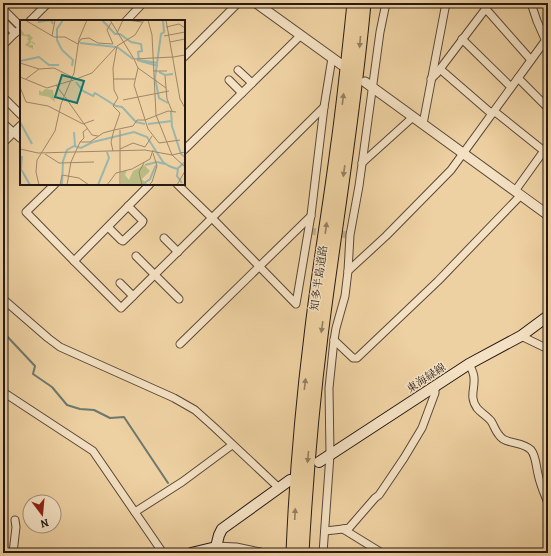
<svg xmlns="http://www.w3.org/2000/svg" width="551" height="556" font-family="Alegreya,'Noto Serif JP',serif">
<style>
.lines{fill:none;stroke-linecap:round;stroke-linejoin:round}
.stream{stroke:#6c786f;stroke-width:2}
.minor-tunnel{stroke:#c6ac86;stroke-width:7;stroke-dasharray:7 3.5;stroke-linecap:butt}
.minor-casing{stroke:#584838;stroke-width:9}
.tertiary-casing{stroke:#584838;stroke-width:11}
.secondary-casing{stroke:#261a15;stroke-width:12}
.motorway-casing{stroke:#261a15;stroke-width:15}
.minor{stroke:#f4e1c3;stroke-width:7}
.tertiary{stroke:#f4e1c3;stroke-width:9}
.secondary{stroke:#f4e1c3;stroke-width:10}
.motorway{stroke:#eed1a2;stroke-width:13}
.oneway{fill:#947f63}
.labels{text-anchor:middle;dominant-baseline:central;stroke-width:3;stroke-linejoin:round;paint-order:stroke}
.street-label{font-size:11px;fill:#261a15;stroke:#f4e1c3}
.inset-river{fill:none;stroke:#9ab6ab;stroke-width:2}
.inset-road{fill:none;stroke:#9e886a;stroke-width:1}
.view{fill:#0f766e;fill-opacity:0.15;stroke:#0f766e;stroke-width:2}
.inset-edge{fill:none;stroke:#261a15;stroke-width:2}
</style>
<rect width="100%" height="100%" fill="#eed1a2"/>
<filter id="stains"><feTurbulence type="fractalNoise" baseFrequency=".005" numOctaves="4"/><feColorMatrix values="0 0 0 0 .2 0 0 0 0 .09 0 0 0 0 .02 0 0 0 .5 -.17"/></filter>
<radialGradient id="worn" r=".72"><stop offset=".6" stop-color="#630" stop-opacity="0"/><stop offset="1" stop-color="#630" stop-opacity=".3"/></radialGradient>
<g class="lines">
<path class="stream" d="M3,332L35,366L33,374L52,387L67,405L80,409L94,410L110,418L124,417L168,483"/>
<path class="minor-tunnel" d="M309,231L350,235"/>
<defs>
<g id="minor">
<path d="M531,3L537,21L548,46"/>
<path d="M3,9L21,27"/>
<path d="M486,9L531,60"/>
<path d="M3,21L15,33"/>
<path d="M30,21L48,3"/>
<path d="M126,21L143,3"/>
<path d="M462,39L511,87"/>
<path d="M3,45L15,33L21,29"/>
<path d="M184,57L238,3"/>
<path d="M440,69L492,114"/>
<path d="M238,70L252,83"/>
<path d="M518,78L548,108"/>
<path d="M431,79L437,73L490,3"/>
<path d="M229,80L242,93"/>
<path d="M3,97L21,115"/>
<path d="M494,111L544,151"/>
<path d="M3,123L21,139"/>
<path d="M423,124L446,3"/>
<path d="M3,143L21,125"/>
<path d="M184,150L300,36"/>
<path d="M362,163L413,117"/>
<path d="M55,184L26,212L74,261L121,308L324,107"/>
<path d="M177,184L212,218L296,304L311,215L324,107L332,58"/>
<path d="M515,191L548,145"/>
<path d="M108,227L121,240L123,241L142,223L143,221L128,206"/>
<path d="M164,238L178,252"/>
<path d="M136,256L179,299"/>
<path d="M74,261L150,184"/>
<path d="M348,271L386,236L451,170L545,41"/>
<path d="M120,283L133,296"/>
<path d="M3,299L48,338L60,347L174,398L195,410L214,427L279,488"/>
<path d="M521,336L548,349"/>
<path d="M334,340L353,358H357L438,281L521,195"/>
<path d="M180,344L311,216"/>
<path d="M469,364C471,368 474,373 474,378C475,389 469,397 477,408C481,413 487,416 491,421C495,427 496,434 503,439C511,444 523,442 531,450C536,456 536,466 538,474C540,484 544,493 548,503"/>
<path d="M3,392L93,451L163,553"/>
<path d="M135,512L182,482L232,445"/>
<path d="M343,529L382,553"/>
<path d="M325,531L343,529L349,528L375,498L379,495L404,458L422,428L435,393V386"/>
<path d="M13,553L16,527L15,520"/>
<path d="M323,553L330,455L329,388L334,340L336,328L345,296L348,271L350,235L359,186L380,32L386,3"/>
</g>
<g id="tertiary">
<path d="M256,3L342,65"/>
<path d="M365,82L548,215"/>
<path d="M216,547L236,548L260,553"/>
</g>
<g id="secondary">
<path d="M319,462L469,364L521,336L548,316"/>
<path d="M191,553L216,547L219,535L222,529L290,480"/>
</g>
<g id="motorway">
<path d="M293,553C296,480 302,408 311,336C318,274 329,212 337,150C344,101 349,52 354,3"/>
<path d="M302,553C306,480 312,408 321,336C335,225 354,115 364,3"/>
</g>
</defs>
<use href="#minor" class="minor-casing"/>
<use href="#tertiary" class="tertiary-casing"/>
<use href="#secondary" class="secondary-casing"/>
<use href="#motorway" class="motorway-casing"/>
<use href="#minor" class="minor"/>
<use href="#tertiary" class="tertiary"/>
<use href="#secondary" class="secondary"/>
<use href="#motorway" class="motorway"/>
</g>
<defs><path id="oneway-solid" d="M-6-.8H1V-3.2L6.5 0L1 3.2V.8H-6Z"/></defs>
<g class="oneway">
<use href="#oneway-solid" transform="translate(360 42) rotate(95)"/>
<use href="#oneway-solid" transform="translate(343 99) rotate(-83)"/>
<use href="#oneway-solid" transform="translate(344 171) rotate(98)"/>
<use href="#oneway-solid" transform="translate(326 228) rotate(-82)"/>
<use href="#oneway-solid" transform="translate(322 327) rotate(98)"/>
<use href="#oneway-solid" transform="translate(305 384) rotate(-83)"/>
<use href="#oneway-solid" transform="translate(308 457) rotate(95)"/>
<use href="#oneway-solid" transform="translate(295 514) rotate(-87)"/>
</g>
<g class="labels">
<g class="street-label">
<text transform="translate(319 278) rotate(-82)">知多半島道路</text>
<text transform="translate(426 378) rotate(-33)">東海緑線</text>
</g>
</g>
<g transform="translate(20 20)">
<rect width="165" height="165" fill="#eed1a2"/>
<path d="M0,8L5,15L9,14L13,18L10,21L15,23V25L11,22L9,25H13V29L5,25L9,21L7,19L9,17L1,15Z" fill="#b9bc84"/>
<path d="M25,69L33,70L35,82L29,77L19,75V70L22,72ZM124,145L130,151L122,159L128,165H101V152L107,150L105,155L109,160L113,151Z" fill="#b9bc84"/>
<path class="inset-river" d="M43,0L37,9V20L42,30L53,40L52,46M82,0L95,14H100L111,22L121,24L122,31L118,32L119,40L138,43M143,0L144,12L141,14L135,58L139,78L148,83M18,2L31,0L33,4M60,23L96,27M97,27L113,39M117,40L138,46M0,41L19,37L29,45H39M139,52L145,55L153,54M56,62L63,71L73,76L75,73L96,86L102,87L116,102L125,104M151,91L152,106L161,134L165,137M0,102L12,124M128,104L152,101M54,112L55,126M2,136L1,149L10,165M125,145L137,142L145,144M158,149L157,156L162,163M123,164L130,159L136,145M42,165L43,141L47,130L54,126L61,128L73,122L114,112L127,117L143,142L149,146L157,149L165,142M78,165L89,138L87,132"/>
<path class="inset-road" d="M5,0L34,17H45L58,24L61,19L69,18L78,23L93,24M90,0L114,39L153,37M107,0L122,2M128,0L132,15L136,95L152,135L165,147M146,0L160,79L165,88M91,3L87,10L93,24M146,7L159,4L165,8M97,13L103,0M32,16L35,0M144,16L165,12M150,22L165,19M97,26L115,15L124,0M153,37L165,35M114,39L118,48L114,65L128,109L139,123L160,120M0,43L19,49L34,48L52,57M118,48L146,68M133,51H147M145,56L147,79L152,91M0,57L27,68L50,61M6,59L19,49M94,59H115M51,61L72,53L96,27M36,65L44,76M0,67L6,82L28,86L63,104L74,100M45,77L72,115L78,116M103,80L149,71M60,122L64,118L63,112L68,108M125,127L132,116M0,129L18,133L125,130L152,135L165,132M100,129L113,123L125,127M93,131L91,122L94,110L113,106L117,100H125L148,91L156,92M25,134L39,143L74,142M19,165L16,152L17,140L35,111L41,84L54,53L59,19L67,0M40,165L42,155L59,158L69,165M47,165L51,142L60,122H70L83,113L94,110L100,93L93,86L98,78L94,70L93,48L97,26M87,165L96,153L112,149L130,139L133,130M100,165V110M122,165L119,152L124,143M129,165L132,162L137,146L133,133M157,165L165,151"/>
<path class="view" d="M42,55L64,61L57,83L35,77Z"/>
<rect width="165" height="165" class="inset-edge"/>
</g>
<rect width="551" height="556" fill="none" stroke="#eed1a2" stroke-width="16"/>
<rect x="4" y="4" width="543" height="548" fill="none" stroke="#261a15" stroke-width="2"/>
<rect x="8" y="8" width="535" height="540" fill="none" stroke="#261a15"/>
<g transform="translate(42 514) rotate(164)"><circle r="19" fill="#f4e1c3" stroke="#a2917d"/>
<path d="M0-3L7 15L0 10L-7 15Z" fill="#8f2418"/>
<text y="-6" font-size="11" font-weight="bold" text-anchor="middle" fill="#261a15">N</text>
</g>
<rect width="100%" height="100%" filter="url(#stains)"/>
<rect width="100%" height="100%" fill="url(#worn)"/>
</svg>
